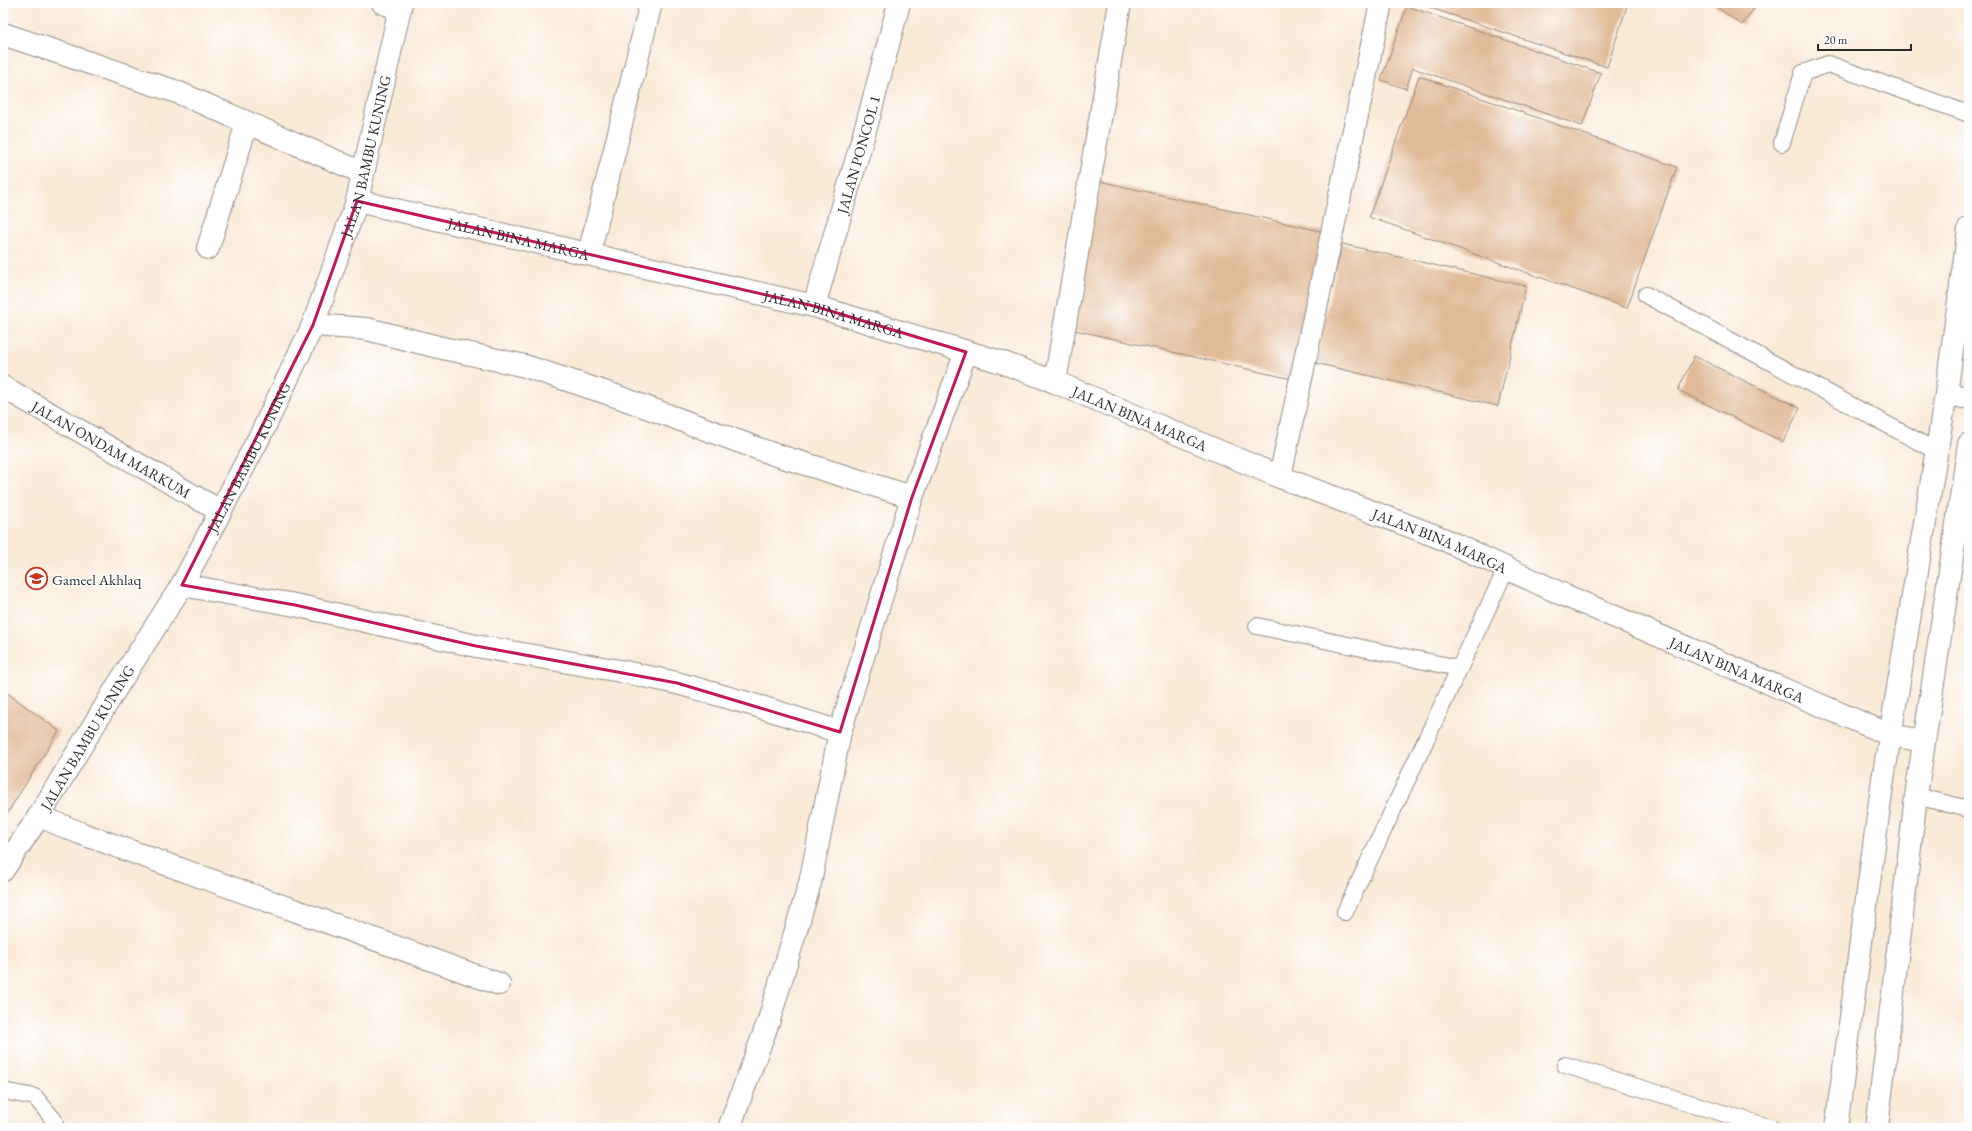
<svg xmlns="http://www.w3.org/2000/svg" width="1972" height="1131" font-family="'EB Garamond',serif">
<style>
.building{fill:#e1ba97}
.lines{fill:none;stroke-linecap:round;stroke-linejoin:round}
.lane-casing{stroke:#928a81;stroke-width:18}
.street-casing{stroke:#928a81;stroke-width:24}
.secondary-casing{stroke:#928a81;stroke-width:24}
.primary-casing{stroke:#928a81;stroke-width:24}
.lane{stroke:#fff;stroke-width:16}
.street{stroke:#fff;stroke-width:22}
.secondary{stroke:#fff;stroke-width:22}
.primary{stroke:#fff;stroke-width:22}
.marked{fill:none;stroke:#c2185b;stroke-width:3;stroke-linejoin:round}
.labels{text-anchor:middle;dominant-baseline:central;stroke-width:3;stroke-linejoin:round;paint-order:stroke}
.street-label{font-size:15px;fill:#2b2b2b;stroke:#fff}
.poi-label{font-size:15px;fill:#2b2b2b;stroke:#fff;text-anchor:start}
</style>
<rect width="100%" height="100%" fill="#fff"/>
<filter id="ink" filterUnits="userSpaceOnUse"><feTurbulence type="fractalNoise" baseFrequency=".025" numOctaves="2"/><feDisplacementMap in="SourceGraphic" scale="8" xChannelSelector="R" yChannelSelector="G"/><feConvolveMatrix kernelMatrix="1 2 1 2 8 2 1 2 1" color-interpolation-filters="sRGB"/></filter>
<filter id="wash" filterUnits="userSpaceOnUse"><feTurbulence type="fractalNoise" baseFrequency=".012" numOctaves="4" result="noise"/><feDisplacementMap in="SourceGraphic" scale="16" xChannelSelector="R" yChannelSelector="G"/><feGaussianBlur stdDeviation="0.9" result="paint"/><feColorMatrix in="noise" values="0 0 0 0 0 0 0 0 0 0 0 0 0 0 0 0 0 1.4 0 .05"/><feComposite in="paint" operator="in"/></filter>
<g filter="url(#wash)">
<rect width="100%" height="100%" fill="#f9e9d7"/>
<g id="blocks">
<g class="building">
<path d="M1416,3H1628L1607,67Z"/>
<path d="M1711,3H1758L1742,25Z"/>
<path d="M1407,6L1601,73L1582,126L1413,68L1406,89L1381,80Z"/>
<path d="M1419,76L1677,167L1627,308L1369,217Z"/>
<path d="M1099,181L1329,233L1296,380L1066,328Z"/>
<path d="M1342,244L1526,286L1498,406L1315,363Z"/>
<path d="M1694,356L1800,408L1783,442L1678,390Z"/>
<path d="M3,690L59,731L6,815L3,813Z"/>
</g>
</g>
</g>
<g filter="url(#ink)">
<use href="#blocks" fill-opacity="0" stroke="#928a81" stroke-width="1"/>
<g class="lines">
<defs>
<g id="lane">
<path d="M1782,143L1803,73L1828,64L1969,114"/>
<path d="M1646,295L1936,451"/>
<path d="M1257,626L1458,668"/>
<path d="M1916,796L1969,809"/>
<path d="M1345,912L1507,567"/>
<path d="M1565,1065L1772,1128"/>
<path d="M3,1091L35,1097L54,1120L56,1128"/>
</g>
<g id="street">
<path d="M383,3L400,9"/>
<path d="M3,34L177,92L363,173"/>
<path id="s1" d="M357,201L814,306L1001,362L1055,382L1280,477L1441,538L1564,595L1890,735"/>
<path d="M208,248L247,123"/>
<path d="M589,254L651,3"/>
<path id="s2" d="M814,306L870,113L899,3"/>
<path d="M313,325L367,329L438,347L525,366L616,396L770,453L912,497"/>
<path d="M1055,382L1120,3"/>
<path id="s3" d="M3,387L220,511"/>
<path d="M1946,394L1969,398"/>
<path d="M1280,477L1381,3"/>
<path d="M182,585L295,605L476,646L620,671L677,683L761,707L840,732"/>
<path d="M39,816L80,833L499,984"/>
<path d="M729,1128L769,1020L810,883L840,732L912,497L966,352"/>
</g>
<g id="secondary">
<path id="s4" d="M3,870L39,816L118,685L182,585L262,432L313,325L357,201L401,3"/>
</g>
<g id="primary">
<path d="M1890,735L1924,741"/>
<path d="M1836,1128L1883,779L1946,394L1969,228"/>
<path d="M1877,1128L1916,796L1969,444"/>
</g>
</defs>
<use href="#lane" class="lane-casing"/>
<use href="#street" class="street-casing"/>
<use href="#secondary" class="secondary-casing"/>
<use href="#primary" class="primary-casing"/>
<use href="#lane" class="lane"/>
<use href="#street" class="street"/>
<use href="#secondary" class="secondary"/>
<use href="#primary" class="primary"/>
</g>
</g>
<path class="marked" d="M357,201L814,306L966,352L912,497L840,732L677,683L476,646L295,605L182,585L313,325Z"/>
<defs>
<symbol id="school-ring" viewBox="-11 -11 22 22"><circle r="9.5" fill="#fff" stroke="#c8321e" stroke-width="1.5"/><path d="M0-5L7-2L0 1L-7-2ZM-4 1L0 2.5L4 1V4Q0 6-4 4Z" fill="#c8321e"/></symbol>
</defs>
<g fill-rule="evenodd">
<use href="#school-ring" x="24" y="566" width="25" height="25"/>
</g>
<g class="labels">
<g class="street-label">
<text stroke="none"><textPath href="#s2" startOffset="158">JALAN PONCOL 1</textPath></text>
<text stroke="none"><textPath href="#s4" startOffset="805">JALAN BAMBU KUNING</textPath></text>
<text stroke="none"><textPath href="#s1" startOffset="166">JALAN BINA MARGA</textPath></text>
<text stroke="none"><textPath href="#s1" startOffset="490">JALAN BINA MARGA</textPath></text>
<text stroke="none"><textPath href="#s1" startOffset="814">JALAN BINA MARGA</textPath></text>
<text stroke="none"><textPath href="#s3" startOffset="125">JALAN ONDAM MARKUM</textPath></text>
<text stroke="none"><textPath href="#s4" startOffset="481">JALAN BAMBU KUNING</textPath></text>
<text stroke="none"><textPath href="#s1" startOffset="1138">JALAN BINA MARGA</textPath></text>
<text stroke="none"><textPath href="#s1" startOffset="1462">JALAN BINA MARGA</textPath></text>
<text stroke="none"><textPath href="#s4" startOffset="157">JALAN BAMBU KUNING</textPath></text>
</g>
<g class="poi-label">
<text x="52" y="579">Gameel Akhlaq</text>
</g>
</g>
<rect width="1972" height="1131" fill="none" stroke="#fff" stroke-width="16"/>
<path d="M1818 44v6h93v-6" fill="none" stroke="#2b2b2b" stroke-width="2"/>
<text x="1824" y="44" font-size="12" fill="#2b2b2b" stroke="#ffffff" stroke-width="3" paint-order="stroke">20 m</text>
</svg>
